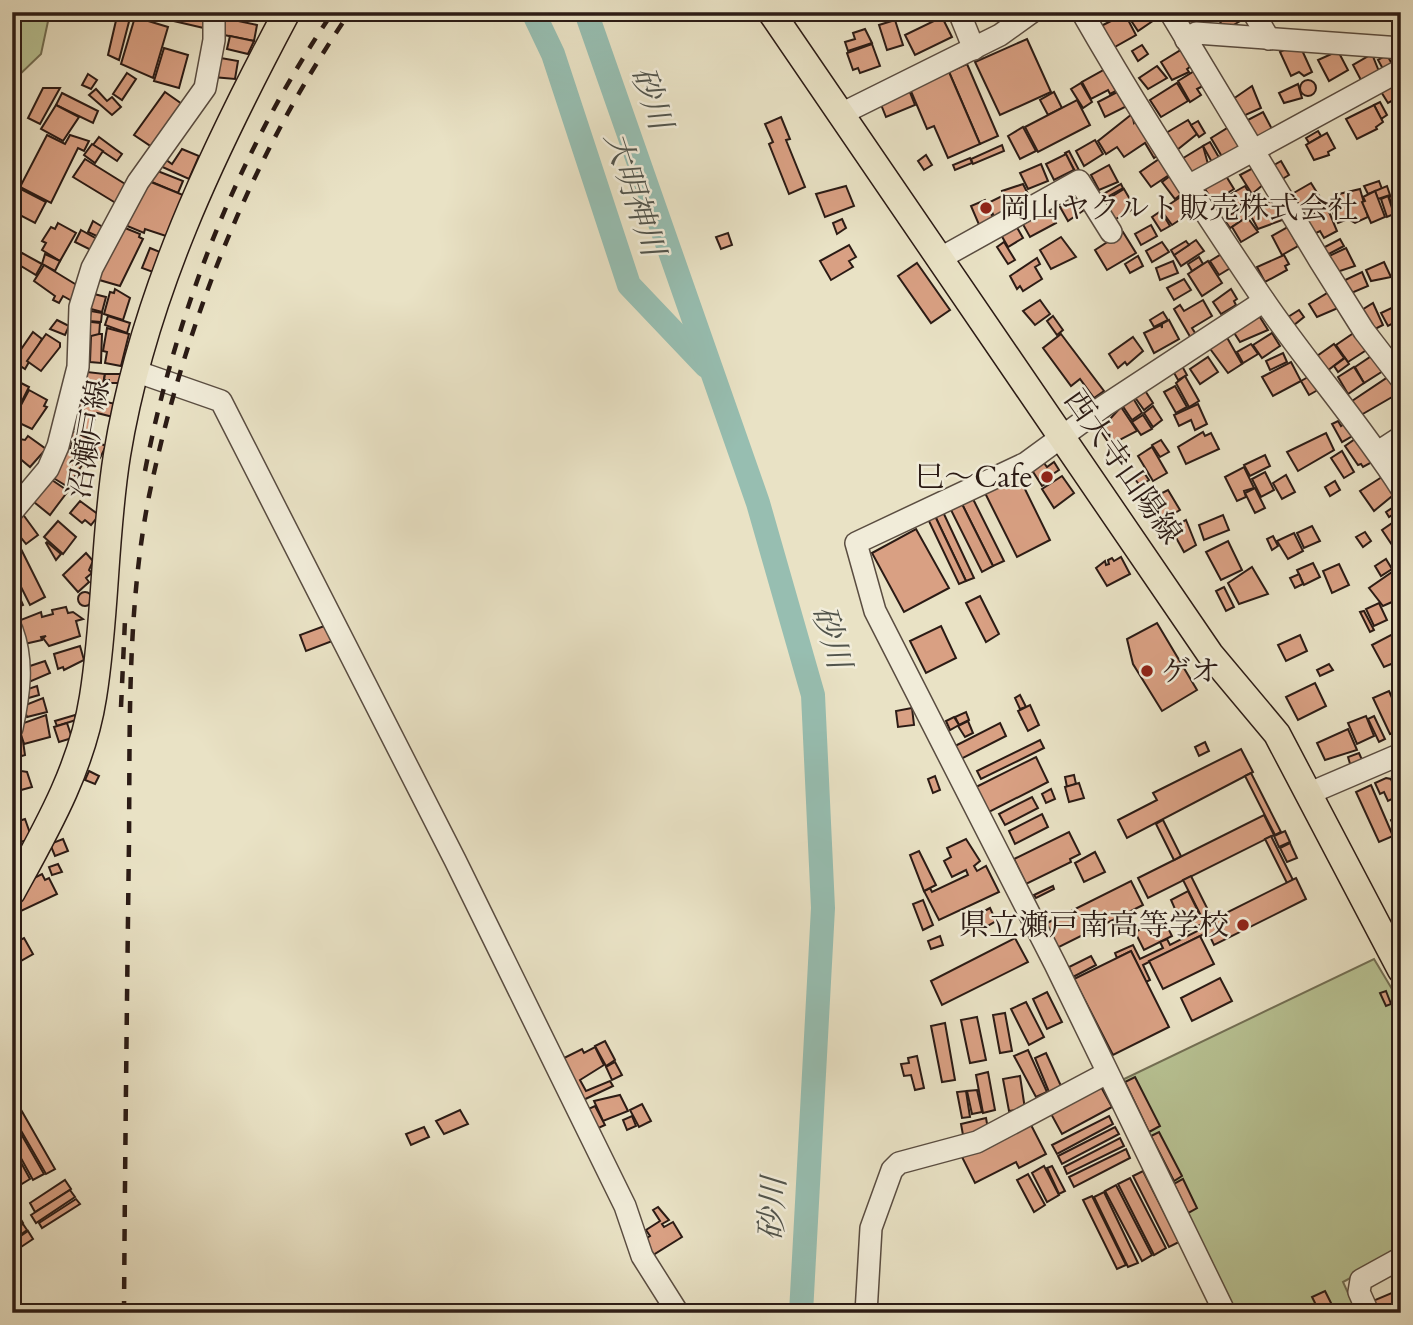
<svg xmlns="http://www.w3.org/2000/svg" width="1413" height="1325" font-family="Cardo,'Noto Serif JP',serif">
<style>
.green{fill:#b8c394;stroke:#726f54;stroke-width:2}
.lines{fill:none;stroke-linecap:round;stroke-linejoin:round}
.river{stroke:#97beb1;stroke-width:24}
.building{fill:#d9a083;stroke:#2b1b15;stroke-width:2}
.minor-casing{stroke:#5a4d41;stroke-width:24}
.major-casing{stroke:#2b1b15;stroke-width:29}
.minor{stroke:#f1ecd9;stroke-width:21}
.major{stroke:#e9e2c5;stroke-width:26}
.rail{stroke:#2b1b15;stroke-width:4.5;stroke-dasharray:12 12;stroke-linecap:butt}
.poi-dot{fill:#8f2418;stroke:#f1ecd9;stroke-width:2.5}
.labels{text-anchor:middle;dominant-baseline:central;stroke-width:5;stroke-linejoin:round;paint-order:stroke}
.poi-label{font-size:30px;fill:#2b1b15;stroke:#f1ecd9;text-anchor:start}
.street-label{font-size:30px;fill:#2b1b15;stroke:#f1ecd9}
.water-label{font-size:32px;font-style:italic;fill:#51544c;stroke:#f1ecd9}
</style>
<rect width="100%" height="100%" fill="#e9e2c5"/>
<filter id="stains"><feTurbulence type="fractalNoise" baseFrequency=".00286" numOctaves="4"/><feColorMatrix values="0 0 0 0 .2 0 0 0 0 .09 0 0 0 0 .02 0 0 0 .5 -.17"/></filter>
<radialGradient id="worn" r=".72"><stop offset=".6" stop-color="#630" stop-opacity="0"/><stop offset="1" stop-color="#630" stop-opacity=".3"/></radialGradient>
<g class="green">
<path d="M12,12H50L41,54L12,82Z"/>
<path d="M1374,959L1401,1004V1250L1343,1282L1353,1304L1345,1313H1231L1122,1080Z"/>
</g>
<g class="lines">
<g class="river">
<path d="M533,12L553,54L629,285L706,366"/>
<path d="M586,12L758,503L813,695L823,908L801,1313"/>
</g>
</g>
<g class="building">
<path d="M118,12L131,14L119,60L108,55Z"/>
<path d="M153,12H210L208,29L152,16Z"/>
<path d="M864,12H888L866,19Z"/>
<path d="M1130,12H1162L1163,14L1138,31L1128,16Z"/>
<path d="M1220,12H1237L1242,20L1225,30L1216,15Z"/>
<path d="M1125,14L1136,35L1113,48L1099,27Z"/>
<path d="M135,17L168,27L153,78L121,64Z"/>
<path d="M942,17L952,37L915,55L905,35Z"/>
<path d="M224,18L257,25L254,41L219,34Z"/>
<path d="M895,20L903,45L887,50L879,25Z"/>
<path d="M865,29L872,43L848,51L845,42L855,39L853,33Z"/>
<path d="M230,36L254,41L248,54L227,49Z"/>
<path d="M1027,39L1051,92L1000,115L975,62Z"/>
<path d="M872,44L880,66L860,73L858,68L853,70L847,53Z"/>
<path d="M1142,45L1148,54L1138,61L1132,51Z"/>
<path d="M1291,46L1301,48L1312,72L1304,76L1299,72L1291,76L1280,52Z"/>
<path d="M164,48L188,55L179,88L154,81Z"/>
<path d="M1184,48L1190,58L1187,61L1190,67L1187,69L1189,72L1172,80L1161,62Z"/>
<path d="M1338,51L1348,70L1329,81L1318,60Z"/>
<path d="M1372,54L1380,74L1362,82L1353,65Z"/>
<path d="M1387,55L1392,64L1383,69L1378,60Z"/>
<path d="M215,57L238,61L235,79L213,77Z"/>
<path d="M967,64L998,136L980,144L949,72Z"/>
<path d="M1157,66L1167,78L1148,89L1139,78Z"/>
<path d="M1109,67V78L1116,91L1110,94L1108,90L1091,99L1082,82Z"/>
<path d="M1196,70L1205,85L1197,89L1201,95L1190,102L1178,81Z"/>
<path d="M949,72L980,144L948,158L934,126L927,129L910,89Z"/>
<path d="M127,73L136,79L122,100L113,94Z"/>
<path d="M88,74L97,80L91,89L82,85Z"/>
<circle cx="1308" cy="88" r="8"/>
<path d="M1396,81L1401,96L1388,103L1380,90Z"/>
<path d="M1081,83L1092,102L1083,108L1071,89Z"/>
<path d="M1177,83L1188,101L1161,117L1150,100Z"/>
<path d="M1298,84L1302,98L1284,103L1279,93Z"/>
<path d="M1252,86L1261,108L1241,117L1233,99Z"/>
<path d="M43,88H60L40,124L28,118Z"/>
<path d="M96,89L107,101L112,97L121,107L112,115L89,95Z"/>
<path d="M1123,89L1127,106L1105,117L1098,102Z"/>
<path d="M909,90L915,105L886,117L880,102Z"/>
<path d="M165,92L182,104L152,147L134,135Z"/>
<path d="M1054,92L1062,108L1048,115L1040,100Z"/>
<path d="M62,93L98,111L93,123L56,105Z"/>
<path d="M1077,100L1090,125L1038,152L1025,127Z"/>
<path d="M1380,102L1387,115L1381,119L1374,105Z"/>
<path d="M56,105L79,117L63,141L41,129Z"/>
<path d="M1374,105L1383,122L1376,127L1377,129L1357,139L1346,119Z"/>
<path d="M1263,112L1273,131L1255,141L1244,122Z"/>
<path d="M1132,114L1134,123L1136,121L1162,152L1154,158L1145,143L1124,157L1117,147L1106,154L1098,141Z"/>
<path d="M781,117L790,139L786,140L805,187L789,194L769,144L773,142L765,124Z"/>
<path d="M1188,120L1197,134L1177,150L1166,133Z"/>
<path d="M1198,121L1205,133L1199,137L1191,125Z"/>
<path d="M1023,127L1036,151L1020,159L1008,136Z"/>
<path d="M1229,127L1242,149L1224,160L1211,138Z"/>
<path d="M1318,131L1321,136L1309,143L1306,138Z"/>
<path d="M1327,133L1335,148L1328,152L1329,155L1314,160L1306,145Z"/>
<path d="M47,135L65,144L70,135L89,141L84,151L78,148L51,203L20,187Z"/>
<path d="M99,137L122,154L117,161L93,145Z"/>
<path d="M1095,140L1103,154L1084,166L1076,151Z"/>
<path d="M1210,142L1221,161L1213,164L1203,146Z"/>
<path d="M92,144L103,151L95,163L84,155Z"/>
<path d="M1002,145L1004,151L973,164L971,159Z"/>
<path d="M1203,146L1208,164L1190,178L1180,160Z"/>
<path d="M182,149L199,156L189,179L158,165L162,157L172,164Z"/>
<path d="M1069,151L1080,172L1076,173L1065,153Z"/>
<path d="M1066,154L1074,170L1054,180L1046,164Z"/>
<path d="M926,155L932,165L924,170L918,161Z"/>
<path d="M1165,155L1175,171L1151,187L1140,172Z"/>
<path d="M970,158L972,163L955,170L953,165Z"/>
<path d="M85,159L130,187L119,205L73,177Z"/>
<path d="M1281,161L1289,175L1279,181L1267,169Z"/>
<path d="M1041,164L1048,181L1028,189L1020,173Z"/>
<path d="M1109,165L1118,182L1099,190L1091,175Z"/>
<path d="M1255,167L1264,184L1252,194L1240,175Z"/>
<path d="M155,170L183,181L178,193L147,180Z"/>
<path d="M1174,173L1187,190L1175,199L1162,182Z"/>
<path d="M1226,176L1234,189L1213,202L1205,189Z"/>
<path d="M146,180L183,195L166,236L145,229L144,233L120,223Z"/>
<path d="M1379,181L1382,189L1368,194L1364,186Z"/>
<path d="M1311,183L1321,199L1304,212L1292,194Z"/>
<path d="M1023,184L1030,198L1008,208L1002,191Z"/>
<path d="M1121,184L1123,188L1102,200L1100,196Z"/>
<path d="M15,186L46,202L35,223L12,211Z"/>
<path d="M846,186L854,206L825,217L816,194Z"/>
<path d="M1245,186L1252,198L1239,206L1231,194Z"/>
<path d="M1387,186L1390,195L1378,199L1375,191Z"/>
<path d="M1124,189L1135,208L1114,220L1103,202Z"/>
<path d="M1360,189L1368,217L1355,223L1348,219L1338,223L1329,205L1341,198L1339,194Z"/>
<path d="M1375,191L1385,217L1371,223L1362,202L1365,201L1363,197Z"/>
<path d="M1188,192L1199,207L1172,225L1161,210Z"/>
<path d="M1401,193V202L1392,205L1389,197Z"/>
<path d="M1002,196L1010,212L995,219L988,203Z"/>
<path d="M1388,196L1394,214L1387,217L1381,199Z"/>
<path d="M1081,197L1087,208L1068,221L1060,207Z"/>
<path d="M985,200L994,220L980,227L971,206Z"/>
<path d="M1274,200L1285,219L1258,229L1247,209Z"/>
<path d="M1046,205L1056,223L1030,237L1020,219Z"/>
<path d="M1327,207L1337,231L1324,238L1320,231L1312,235L1304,218Z"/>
<path d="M1241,208L1247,217L1230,228L1224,219Z"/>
<path d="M1161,211L1170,226L1161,231L1152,217Z"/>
<path d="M1247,217L1258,232L1241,242L1232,227Z"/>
<path d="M842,219L846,228L837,234L833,223Z"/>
<path d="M93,221L106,229L101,238L88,232Z"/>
<path d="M58,223L76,233L60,261L42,250L46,243L42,241L51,227L55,229Z"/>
<path d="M1015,224L1023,238L1008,247L1000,233Z"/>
<path d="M1151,225L1157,236L1141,245L1135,234Z"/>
<path d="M120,226L140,234L139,237L143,239L120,286L96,279Z"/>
<path d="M1288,227L1298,246L1282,255L1272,236Z"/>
<path d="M81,230L97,239L91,250L75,242Z"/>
<path d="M1123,232L1136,253L1107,270L1095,250Z"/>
<path d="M728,233L732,245L721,249L716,237Z"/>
<path d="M1061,237L1076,257L1051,269L1040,250Z"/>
<path d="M1340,239L1344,246L1325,256L1321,249Z"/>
<path d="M1196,240L1204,251L1181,266L1174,255Z"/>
<path d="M1186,241L1189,245L1174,255L1171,250Z"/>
<path d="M1004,242L1015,260L1008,264L997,247Z"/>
<path d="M1162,242L1169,252L1152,262L1146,251Z"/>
<path d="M849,245L856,257L849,261L853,267L831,280L820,261Z"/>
<path d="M150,248L160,252L153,272L142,268Z"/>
<path d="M1346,248L1355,266L1334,273L1327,257Z"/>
<path d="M1228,250L1237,264L1219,275L1210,261Z"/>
<path d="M22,253L42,264L36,275L16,263Z"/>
<path d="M45,254L60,261L55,271L42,264Z"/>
<path d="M1284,255L1289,264L1285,266L1287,270L1265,282L1257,267Z"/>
<path d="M1138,256L1143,266L1130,273L1125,264Z"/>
<path d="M1199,257L1203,264L1192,271L1188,264Z"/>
<path d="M1037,258L1040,264L1035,267L1042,279L1023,291L1020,286L1017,289L1010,276Z"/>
<path d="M1173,261L1178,273L1160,280L1156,268Z"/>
<path d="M1208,261L1222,283L1202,296L1188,274Z"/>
<path d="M1384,262L1391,277L1371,281L1366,270Z"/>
<path d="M917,263L950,310L931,323L898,276Z"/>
<path d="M44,265L80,287L72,301L63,296L59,303L53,300L55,296L34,281Z"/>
<path d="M1362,272L1368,286L1349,294L1343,281Z"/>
<path d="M1184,279L1191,290L1174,300L1167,288Z"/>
<path d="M115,289L130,298L123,320L104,314L110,292L114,293Z"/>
<path d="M1231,289L1237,299L1234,301L1236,305L1221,314L1213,302Z"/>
<path d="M1329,292L1338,308L1317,317L1309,304Z"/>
<path d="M90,293L106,297L102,312L91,309Z"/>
<path d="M1040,300L1050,314L1035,325L1023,311Z"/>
<path d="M1203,300L1212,316L1192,328L1197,336L1192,340L1174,309L1180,305L1184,311Z"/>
<path d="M1373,303L1383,325L1369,332L1357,313Z"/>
<path d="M1400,304L1401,319L1388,326L1381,313Z"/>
<path d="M1299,310L1304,317L1294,325L1288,317Z"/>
<path d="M91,311L102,313L101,322L89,321Z"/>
<path d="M1256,311L1268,330L1240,342L1231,328Z"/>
<path d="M1163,312L1168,320L1154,327L1150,320Z"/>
<path d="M108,316L130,323L127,333L105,325Z"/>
<path d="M1053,316L1063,330L1057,335L1047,321Z"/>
<path d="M57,320L69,326L65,335L50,329Z"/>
<path d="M1169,320L1179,339L1154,353L1144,333L1161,325L1162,328V324Z"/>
<path d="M83,321L100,323L99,336L84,339Z"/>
<path d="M107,328L129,334L121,366L105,363L107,352L103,351Z"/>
<path d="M33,332L42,339L25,369L13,361Z"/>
<path d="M1355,332L1368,349L1348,362L1336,345Z"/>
<path d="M1272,333L1280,346L1262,358L1253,345Z"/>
<path d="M46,334L60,343V347L41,371L27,361Z"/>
<path d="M99,334H102L101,363L90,362L91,336Z"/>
<path d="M1061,334L1104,391L1094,398L1080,379L1071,386L1043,348Z"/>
<path d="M1225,334L1242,364L1228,373L1208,346Z"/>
<path d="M1133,337L1143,351L1127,365L1125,362L1118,368L1109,354Z"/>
<path d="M1251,344L1258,354L1243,363L1237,352Z"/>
<path d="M1334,344L1344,358L1327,371L1317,356Z"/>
<path d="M1283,353L1287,362L1270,370L1266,361Z"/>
<path d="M1373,355L1383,371L1364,383L1355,367Z"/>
<path d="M1208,357L1218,372L1200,384L1190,369Z"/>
<path d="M1345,358L1349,364L1338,372L1334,366Z"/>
<path d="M1291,362L1301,381L1273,396L1262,377Z"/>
<path d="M1182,366L1187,375L1178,380L1173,371Z"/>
<path d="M1354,367L1364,383L1348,394L1338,377Z"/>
<path d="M78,371L105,374L100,399L73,394Z"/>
<path d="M1315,373L1323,387L1309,395L1301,381Z"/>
<path d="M105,374H122V383H109V380H104Z"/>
<path d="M1185,376L1199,401L1189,407L1176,383Z"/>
<path d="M1388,377L1399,393L1361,415L1352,401Z"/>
<path d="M21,383L29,387L17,411L12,405Z"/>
<path d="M1175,386L1187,407L1176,413L1164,392Z"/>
<path d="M1144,389L1153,403L1144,410L1134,396Z"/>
<path d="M29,390L47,400L44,406L47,407L32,429L13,420Z"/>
<path d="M71,395L116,404L113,417L97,413L89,434L63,425Z"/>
<path d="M1133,398L1142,413L1132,420L1122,405Z"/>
<path d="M1198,404L1207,424L1195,430L1191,420L1179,426L1174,415Z"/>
<path d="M1153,406L1162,420L1153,427L1144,413Z"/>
<path d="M1121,407L1137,431L1110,445L1095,422L1106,415L1109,420Z"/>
<path d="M1143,415L1152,429L1141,435L1132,422Z"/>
<path d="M1338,421L1341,426L1347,422L1354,435L1342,442L1332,424Z"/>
<path d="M68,429L106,446L100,458L89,453L86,458L69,451L73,441L69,439Z"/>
<path d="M1203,432L1205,436L1211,433L1219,449L1186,464L1178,447Z"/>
<path d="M1326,433L1334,450L1298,471L1287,452Z"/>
<path d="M28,436L46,449L30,467L12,452L20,439L25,440Z"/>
<path d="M1358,437L1374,461L1363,467L1361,464L1358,465L1345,446Z"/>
<path d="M1161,440L1169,452L1160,457L1152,445Z"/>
<path d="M1401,445V471L1384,455Z"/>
<path d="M1152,447L1167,473L1153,481L1138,456Z"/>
<path d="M65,450L84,462L68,487L47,474Z"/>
<path d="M1342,451L1354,472L1344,478L1331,458Z"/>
<path d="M1265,455L1270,466L1250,476L1244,465Z"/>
<path d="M1041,459L1047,467L1054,462L1059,470L1044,480L1047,483L1042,486L1030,467Z"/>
<path d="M1244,467L1254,488L1244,491L1246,497L1237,501L1225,477Z"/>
<path d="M1142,470L1149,480L1140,486L1133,476Z"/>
<path d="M1265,472L1274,490L1261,497L1252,479Z"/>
<path d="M1286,475L1295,492L1282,499L1273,483Z"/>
<path d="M1385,475L1397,492L1374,511L1360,491Z"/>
<path d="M1062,476L1074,493L1054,508L1042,489Z"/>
<path d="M1019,477L1050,540L1017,557L985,493Z"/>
<path d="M52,480L68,491L50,515L29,498Z"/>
<path d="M1335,481L1340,490L1330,496L1325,487Z"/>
<path d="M1255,488L1265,508L1255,513L1245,493Z"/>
<path d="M1168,490L1180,510L1161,521L1148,500Z"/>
<path d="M973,499L1004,561L993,566L962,504Z"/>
<path d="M80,501L99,515L91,525L85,520L82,523L70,513Z"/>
<path d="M1401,502V509L1389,517L1386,512Z"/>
<path d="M962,504L993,566L982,572L951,510Z"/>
<path d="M19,509L38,535L26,544L12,527V515Z"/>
<path d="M943,512L974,578L966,581L935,516Z"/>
<path d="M1223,515L1229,530L1204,540L1199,525Z"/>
<path d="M935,516L966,581L959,584L928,519Z"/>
<path d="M1401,517V540L1392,545L1382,530Z"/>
<path d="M1186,520L1196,545L1184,552L1174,534L1182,530L1179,524Z"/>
<path d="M58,521L76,537L63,554L44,537Z"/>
<path d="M1312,526L1320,541L1304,548L1297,533Z"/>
<path d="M916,529L949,588L904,612L872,553Z"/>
<path d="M1365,532L1371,541L1363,547L1356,537Z"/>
<path d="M1294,533L1303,551L1288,559L1277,541Z"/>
<path d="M1273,536L1278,546L1272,550L1267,539Z"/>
<path d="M1228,541L1242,570L1221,580L1206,552Z"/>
<path d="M47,542L61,554L56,560L46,543Z"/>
<path d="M18,543L45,597L30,605L12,569V546Z"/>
<path d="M86,553L93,561L89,570L92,573L86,578L89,582L78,592L63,575Z"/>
<path d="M1121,557L1130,574L1107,586L1096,568L1105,561L1106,565L1109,564L1108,560L1112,558L1114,561Z"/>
<path d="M1386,559L1392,569L1381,576L1375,566Z"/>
<path d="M1313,563L1320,577L1304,585L1297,570Z"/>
<path d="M1339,564L1349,585L1332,593L1323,571Z"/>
<path d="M1252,567L1268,594L1239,604L1228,583Z"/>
<path d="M1395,570L1401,581V598L1383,606L1369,588Z"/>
<path d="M1299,574L1303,584L1295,588L1290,578Z"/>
<path d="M12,580L23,605L13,609L12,606Z"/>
<path d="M1224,587L1234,607L1226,611L1216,591Z"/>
<circle cx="85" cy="599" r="7"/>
<path d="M980,596L999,634L986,642L966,603Z"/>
<path d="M1379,603L1387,620L1374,626L1366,609Z"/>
<path d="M66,607L68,613L73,612L83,619L76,621L80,636L49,646L43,638L46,636L41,637L42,640L20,645L13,623L41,612L42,617L53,614L52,610Z"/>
<path d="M1364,611L1374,630L1370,632L1360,612Z"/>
<path d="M1157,623L1197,690L1162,711L1133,664L1127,639Z"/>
<path d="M327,625L335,640L306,651L300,635Z"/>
<path d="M941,626L956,658L926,673L910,641Z"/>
<path d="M1401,626V660L1384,667L1372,645L1399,631L1397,628Z"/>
<path d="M1300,635L1307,651L1286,661L1278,645Z"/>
<path d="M80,646L84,660L64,670L63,667L58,669L54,654Z"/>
<path d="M45,661L50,673L29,682L24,668Z"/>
<path d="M1329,664L1333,670L1320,676L1317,670Z"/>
<path d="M1315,683L1326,706L1298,720L1286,697Z"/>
<path d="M37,686L39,695L25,699L22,691Z"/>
<path d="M1389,691L1401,718V737L1397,739L1395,733L1390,734L1373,698Z"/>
<path d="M1020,695L1026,707L1020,709L1015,698Z"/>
<path d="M43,698L47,712L27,717L23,706Z"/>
<path d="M1030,705L1039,725L1028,731L1018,711Z"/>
<path d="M912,708L914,725L898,727L896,711Z"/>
<path d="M966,712L969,720L959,725L955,717Z"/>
<path d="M46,715L50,737L24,744L18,725Z"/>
<path d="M75,715L76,720L57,726L55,721Z"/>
<path d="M1366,716L1374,736L1357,744L1348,723Z"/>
<path d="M1374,716L1385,739L1379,742L1368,719Z"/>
<path d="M954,717L959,725L950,730L946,721Z"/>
<path d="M968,721L973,733L965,737L958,726Z"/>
<path d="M67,723L72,738L59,742L54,727Z"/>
<path d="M1000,723L1006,736L961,759L955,746Z"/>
<path d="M1348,729L1357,750L1325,760L1317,743Z"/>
<path d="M12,736L23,741L25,755L12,759Z"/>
<path d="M1040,740L1044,748L981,779L977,771Z"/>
<path d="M1205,742L1209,751L1199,756L1195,747Z"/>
<path d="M1241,749L1253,772L1127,838L1118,820L1157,800L1153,793Z"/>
<path d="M1359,753L1363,762L1351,767L1348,757Z"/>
<path d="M1036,757L1048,782L987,813L974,788Z"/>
<path d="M20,766L21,771L27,772L32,787L14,792L12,769Z"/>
<path d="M89,771L99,776L95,784L85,780Z"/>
<path d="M1251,773L1281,832L1275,835L1245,776Z"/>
<path d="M1401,773V792H1399L1392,777Z"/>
<path d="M1074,775L1076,784L1067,787L1065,777Z"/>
<path d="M935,776L940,790L933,793L928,779Z"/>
<path d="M1386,778L1391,779L1398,796L1388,801L1384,792L1380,794L1375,783Z"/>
<path d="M1079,783L1084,798L1069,802L1065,787Z"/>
<path d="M1371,785L1393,836L1379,842L1356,792Z"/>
<path d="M1051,789L1055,799L1046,803L1042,794Z"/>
<path d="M1032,797L1038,808L1005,825L999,814Z"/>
<path d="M1401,813V837H1399L1391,820Z"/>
<path d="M1042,814L1048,827L1015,844L1009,831Z"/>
<path d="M1264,815L1274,835L1148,898L1138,878Z"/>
<path d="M25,819L32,839L12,844V823Z"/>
<path d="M1163,820L1181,856L1174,860L1156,824Z"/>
<path d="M1285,831L1290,842L1279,847L1274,836Z"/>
<path d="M1069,832L1080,854L1070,859L1071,862L1026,884L1014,859Z"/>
<path d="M1271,836L1293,880L1287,883L1265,839Z"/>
<path d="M63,839L68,851L55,856L50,844Z"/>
<path d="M966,839L980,861L974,866L977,871L986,866L999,892L939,920L924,891L930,888L932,892L968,875L966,870L952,877L944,861L951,857L947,848Z"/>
<path d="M1290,843L1297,858L1287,862L1280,848Z"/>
<path d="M919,851L936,885L924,891L910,855Z"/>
<path d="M1095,852L1105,872L1084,882L1075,863Z"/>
<path d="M58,864L62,872L52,875L49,867Z"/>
<path d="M42,874L45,880L49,878L57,894L21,911L16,900L28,881Z"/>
<path d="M1191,876L1213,920L1205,924L1183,880Z"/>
<path d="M1296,878L1306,899L1214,945L1204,924Z"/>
<path d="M1131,881L1143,905L1057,948L1045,924Z"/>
<path d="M1053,886L1054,889L1036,898L1034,895Z"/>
<path d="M1188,891L1204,923L1188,931L1183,927L1171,900Z"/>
<path d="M923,900L933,925L923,930L913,904Z"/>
<path d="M990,908L996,921L984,928L977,915Z"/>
<path d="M1163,918L1172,936L1144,950L1135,932Z"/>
<path d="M1205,927L1208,932L1143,965L1150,980L1146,982L1131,951L1117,958L1115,953L1133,945L1140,959L1163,948L1160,942L1167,939L1170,945Z"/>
<path d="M940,936L943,945L931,949L928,941Z"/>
<path d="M1200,936L1214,964L1163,989L1149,961Z"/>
<path d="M24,938L33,954L12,966V944Z"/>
<path d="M1015,938L1028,962L942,1005L931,981Z"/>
<path d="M1131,951L1169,1027L1113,1055L1074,979Z"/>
<path d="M1091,956L1096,965L1073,977L1069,967Z"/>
<path d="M1220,978L1232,1001L1192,1021L1181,998Z"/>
<path d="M1386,991L1391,1004L1386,1006L1380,993Z"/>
<path d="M1047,992L1062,1022L1047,1029L1033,999Z"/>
<path d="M1026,1002L1044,1037L1029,1045L1011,1009Z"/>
<path d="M1005,1013L1012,1051L1000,1053L993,1015Z"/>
<path d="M977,1017L986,1060L970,1063L961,1020Z"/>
<path d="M945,1023L955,1080L942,1082L931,1026Z"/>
<path d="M605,1041L615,1060L606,1066L595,1046Z"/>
<path d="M595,1047L604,1065L580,1080L586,1091L610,1081L613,1086L579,1102L564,1058L582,1049L584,1053Z"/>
<path d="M1028,1050L1047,1092L1036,1097L1014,1056Z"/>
<path d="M1046,1053L1061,1086L1049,1092L1035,1058Z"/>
<path d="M917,1056L924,1088L915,1090L911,1075L904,1076L901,1064L909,1063L908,1058Z"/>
<path d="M615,1062L622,1075L612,1080L606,1067Z"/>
<path d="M988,1072L995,1110L983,1113L976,1075Z"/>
<path d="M1020,1076L1025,1109L1009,1111L1003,1079Z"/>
<path d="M1135,1077L1160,1126L1149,1132L1125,1082Z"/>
<path d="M1100,1085L1112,1107L1062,1134L1050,1112Z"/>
<path d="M977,1090L982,1112L972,1114L967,1091Z"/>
<path d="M966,1091L970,1117L962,1118L957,1092Z"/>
<path d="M620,1095L628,1111L603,1121L594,1101Z"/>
<path d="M642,1104L651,1121L639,1127L630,1110Z"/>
<path d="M595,1106L605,1125L594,1130L584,1111Z"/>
<path d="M20,1108L55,1169L46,1174L12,1115Z"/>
<path d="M460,1110L468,1124L444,1134L436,1121Z"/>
<path d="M632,1116L636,1126L627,1130L623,1120Z"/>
<path d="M1109,1116L1113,1124L1057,1154L1052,1145Z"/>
<path d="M12,1118L44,1174L33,1180L12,1142Z"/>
<path d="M986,1118L988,1129L963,1135L961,1124Z"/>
<path d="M1030,1123L1046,1154L1019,1168L1016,1162L975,1183L962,1157Z"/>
<path d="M424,1127L429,1137L411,1145L406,1134Z"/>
<path d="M1115,1127L1119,1134L1062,1164L1058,1156Z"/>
<path d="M1159,1132L1182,1176L1174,1181L1151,1136Z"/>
<path d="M1120,1138L1124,1146L1067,1174L1064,1167Z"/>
<path d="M12,1146L30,1179L20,1185L12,1169Z"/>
<path d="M1126,1149L1130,1158L1074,1187L1069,1177Z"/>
<path d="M1044,1166L1059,1195L1047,1202L1032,1173Z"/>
<path d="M1052,1166L1065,1191L1059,1194L1047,1168Z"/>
<path d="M1143,1171L1179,1242L1169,1247L1133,1176Z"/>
<path d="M1028,1174L1045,1205L1034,1212L1017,1180Z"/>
<path d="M1130,1178L1166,1248L1154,1255L1118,1184Z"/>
<path d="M1183,1179L1197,1208L1188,1213L1174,1184Z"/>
<path d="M65,1180L71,1189L35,1212L30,1203Z"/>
<path d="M1116,1185L1152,1255L1142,1261L1105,1191Z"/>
<path d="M70,1190L75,1197L36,1223L31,1215Z"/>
<path d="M1104,1192L1138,1263L1128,1267L1094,1197Z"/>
<path d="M1092,1196L1126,1265L1117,1269L1083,1200Z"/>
<path d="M76,1199L80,1204L42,1228L39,1223Z"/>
<path d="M658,1207L669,1220L662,1224L664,1227L673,1222L682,1237L653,1255L644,1240L650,1236L646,1230L660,1221L653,1210Z"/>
<path d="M17,1213L23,1223L12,1230V1216Z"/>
<path d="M23,1224L27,1230L12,1241V1231Z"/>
<path d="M28,1231L33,1239L12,1253V1242Z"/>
<path d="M1325,1291L1335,1311L1332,1313H1320L1312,1297Z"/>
<path d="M1394,1292L1401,1313H1377L1372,1303L1375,1300Z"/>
</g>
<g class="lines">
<defs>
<g id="minor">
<path d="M959,12L974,49"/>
<path d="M1082,12C1138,110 1200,206 1263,299C1307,364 1359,422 1401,488"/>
<path d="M1170,12L1320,261L1364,331L1401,379"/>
<path d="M1253,12L1269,39"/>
<path d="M1186,40L1196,33L1401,48"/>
<path d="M839,115L1000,35L1032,12"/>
<path d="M1190,185L1401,70"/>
<path d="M939,259L1079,181L1111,232"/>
<path d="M135,371L221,401L455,860L625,1206L642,1256L678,1313"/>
<path d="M1378,452L1401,437"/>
<path d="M12,512L48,469L58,446L78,367L80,307L92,268L138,182L205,88L214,40V12"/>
<path d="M12,630C24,662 19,695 12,728"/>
<path d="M1310,793L1401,754"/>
<path d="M866,1313L871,1228L892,1170L899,1163L977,1142L1107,1073"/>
<path d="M1225,1313L1055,964L875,611L856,543L1026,463L1104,406L1264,301"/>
<path d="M1361,1313L1367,1310L1359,1292L1361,1280L1401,1258"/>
</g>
<g id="major">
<path d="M771,12L1210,654L1277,734L1401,970"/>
<path d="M12,892C46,830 82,768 93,697C106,617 104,535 117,455C143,296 212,153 287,12"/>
</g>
</defs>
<use href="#minor" class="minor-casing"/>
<use href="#major" class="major-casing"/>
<use href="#minor" class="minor"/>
<use href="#major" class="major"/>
<g class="rail">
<path d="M145,471C176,310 240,148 333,12"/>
<path d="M121,707L125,620"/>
<path d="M124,1313C125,1155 127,997 129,840C130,726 127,608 149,496C185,323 250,158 350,12"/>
</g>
</g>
<g class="poi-dot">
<circle cx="986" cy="208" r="7"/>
<circle cx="1047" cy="477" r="7"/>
<circle cx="1147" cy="671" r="7"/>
<circle cx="1243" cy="925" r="7"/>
</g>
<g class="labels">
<g class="poi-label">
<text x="1000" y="208">岡山ヤクルト販売株式会社</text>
<text x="1033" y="477" text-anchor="end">巳～Cafe</text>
<text x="1161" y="671">ゲオ</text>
<text x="1229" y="925" text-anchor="end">県立瀬戸南高等学校</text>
</g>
<g class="street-label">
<text transform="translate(89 439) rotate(-80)">沼瀬戸線</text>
<text transform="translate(1123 467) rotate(55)">西大寺山陽線</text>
</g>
<g class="water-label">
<text transform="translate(651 98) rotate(71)">砂川</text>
<text transform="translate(634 194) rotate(72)">大明神川</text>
<text transform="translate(831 637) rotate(74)">砂川</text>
<text transform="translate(773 1209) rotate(-87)">砂川</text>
</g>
</g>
<rect width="1413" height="1325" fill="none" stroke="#e9e2c5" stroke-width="42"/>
<rect x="14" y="14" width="1385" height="1297" fill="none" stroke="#2b1b15" stroke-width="3.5"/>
<rect x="21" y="21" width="1371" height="1283" fill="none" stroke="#2b1b15" stroke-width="2"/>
<rect width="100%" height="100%" filter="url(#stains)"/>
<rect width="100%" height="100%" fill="url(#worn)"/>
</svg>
